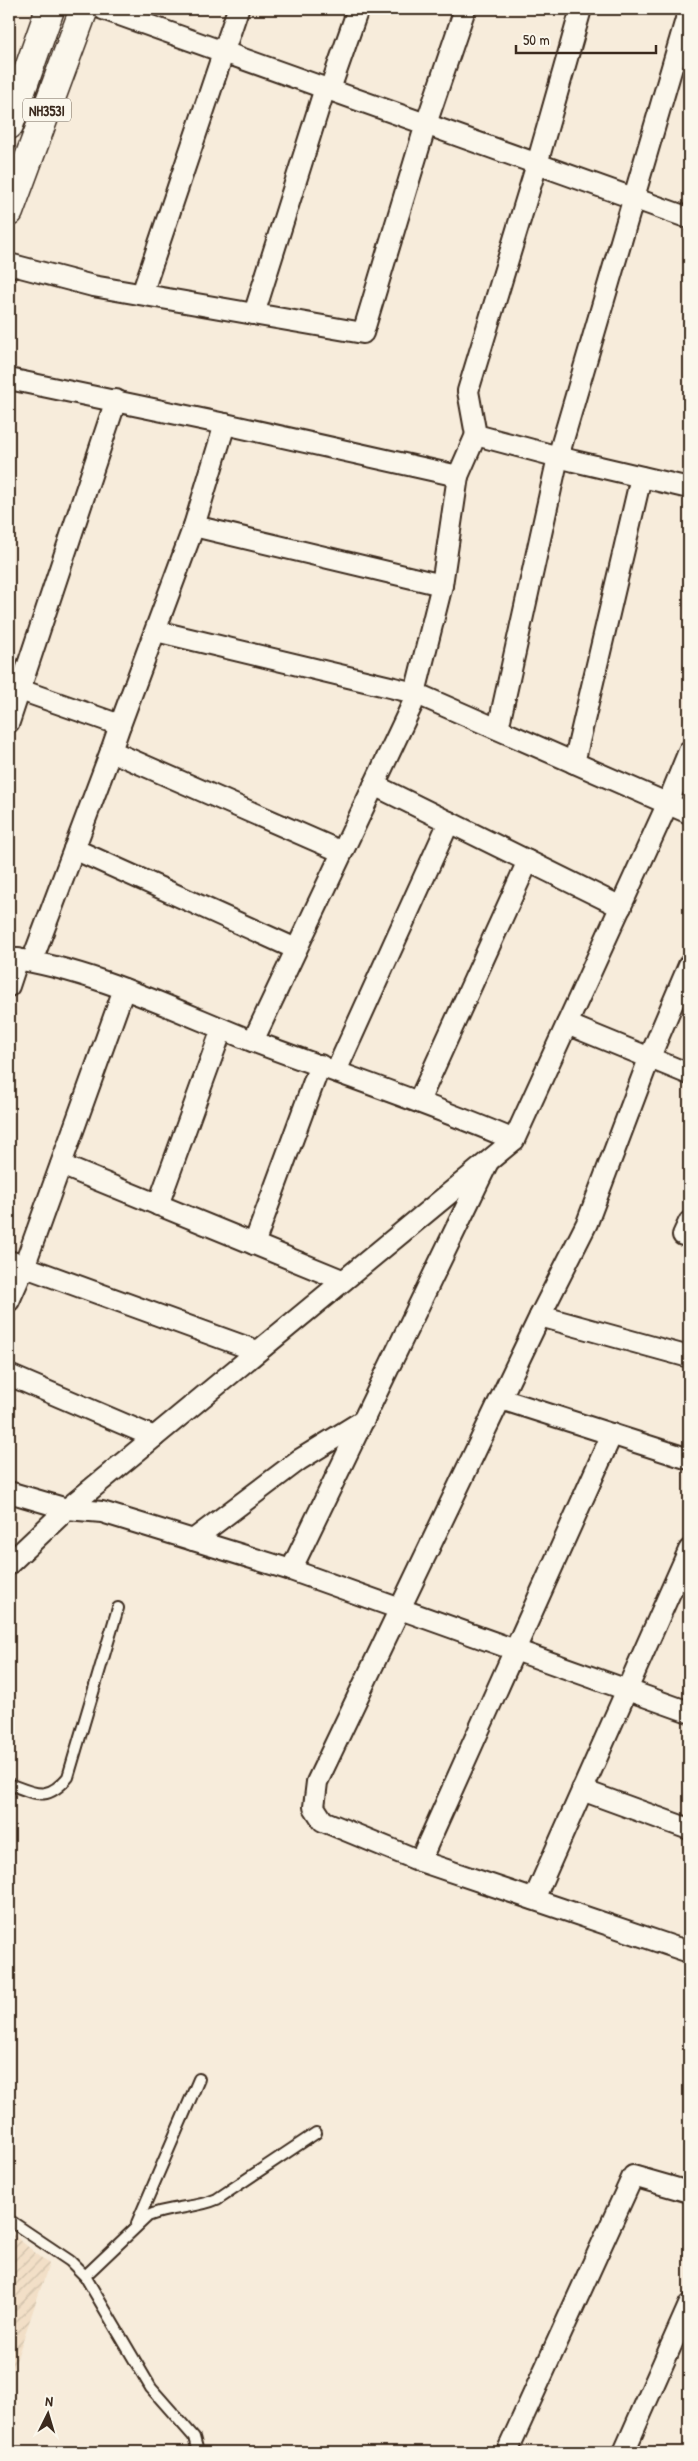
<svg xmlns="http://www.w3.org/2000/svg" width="698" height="2461" font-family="'Patrick Hand',sans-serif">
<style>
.industrial{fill:url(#industrial-furrows)}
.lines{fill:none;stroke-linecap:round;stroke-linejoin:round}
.lane-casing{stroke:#3b2a1e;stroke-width:14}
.street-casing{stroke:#3b2a1e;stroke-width:24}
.highway-casing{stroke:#3b2a1e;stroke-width:31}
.lane{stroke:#fbf7ec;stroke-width:10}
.street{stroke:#fbf7ec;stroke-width:20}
.highway{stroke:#fbf7ec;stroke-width:28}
.labels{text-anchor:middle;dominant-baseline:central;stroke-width:4;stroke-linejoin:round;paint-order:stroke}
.shield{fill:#fbf7ec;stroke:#75685c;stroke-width:1}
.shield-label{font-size:14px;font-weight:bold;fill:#3b2a1e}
</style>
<defs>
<pattern id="industrial-furrows" width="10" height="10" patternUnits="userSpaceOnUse" patternTransform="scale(1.25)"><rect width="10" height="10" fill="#f2dfc7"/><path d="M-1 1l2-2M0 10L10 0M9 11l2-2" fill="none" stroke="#d0c0aa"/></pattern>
</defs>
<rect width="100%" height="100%" fill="#f7ecdb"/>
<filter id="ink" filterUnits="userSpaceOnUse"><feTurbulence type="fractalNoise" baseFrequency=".02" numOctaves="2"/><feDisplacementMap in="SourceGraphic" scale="10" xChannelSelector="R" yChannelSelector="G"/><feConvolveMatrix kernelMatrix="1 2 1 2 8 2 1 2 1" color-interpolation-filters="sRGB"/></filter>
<g filter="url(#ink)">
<path class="industrial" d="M9,2231L49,2264L9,2381Z"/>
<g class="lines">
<defs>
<g id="lane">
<path d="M9,1784C36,1794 47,1802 68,1777L118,1608"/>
<path d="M9,2220L70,2261L85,2276L151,2388L194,2437L198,2452"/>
<path d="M137,2223L199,2079"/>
<path d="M85,2276L148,2216C170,2206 195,2209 217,2199L316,2133"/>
</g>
<g id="street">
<path d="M103,9L689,218"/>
<path d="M581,9L537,164L468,391L476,435L574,461L689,488"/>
<path d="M330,89L358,9"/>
<path d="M9,264L93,286L363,333L426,124L465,9"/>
<path d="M142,294L238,9"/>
<path d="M254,314L325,88"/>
<path d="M9,379L225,424L458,476L442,585L412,705L253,1041"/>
<path d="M458,476L476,435"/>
<path d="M194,526L442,585"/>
<path d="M156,631L415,693L689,813"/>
<path d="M9,686L120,725L111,751L342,852"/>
<path d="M9,722L116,400"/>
<path d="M120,725L194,526L225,424"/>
<path d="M498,729L558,457L689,9"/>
<path d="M574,763L641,477"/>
<path d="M374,785L621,907"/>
<path d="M74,849L296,949"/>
<path d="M9,958C92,969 174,1010 252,1041C339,1074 428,1103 514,1140"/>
<path d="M32,961L111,751"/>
<path d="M689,965L649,1059L587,1223L540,1316L689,1357"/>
<path d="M9,986L18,959"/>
<path d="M567,1024L689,1074"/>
<path d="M336,1071L449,822"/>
<path d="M419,1101L528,861"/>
<path d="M61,1165L342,1280"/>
<path d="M158,1205L222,1029"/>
<path d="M683,1235L689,1222"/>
<path d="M254,1244L320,1065"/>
<path d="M9,1261L257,1351"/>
<path d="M9,1301L24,1267L124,989"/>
<path d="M540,1316L317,1782L314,1807L323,1821L420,1861L689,1952"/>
<path d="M9,1375L154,1437"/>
<path d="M501,1399L689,1459"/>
<path d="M9,1492L67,1509L102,1512L291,1570L689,1712"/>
<path d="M193,1540L299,1460L364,1420"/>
<path d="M9,1564L67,1509L514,1140L667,805L689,751"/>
<path d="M291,1570L488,1162"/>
<path d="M582,1790L689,1829"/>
<path d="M420,1861L612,1434"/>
<path d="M534,1899L689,1550"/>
<path d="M507,2452L633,2176L689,2192"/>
<path d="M624,2452L689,2305"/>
</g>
<g id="highway">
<path d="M9,125L50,9"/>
<path d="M9,212L84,9"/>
</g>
</defs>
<use href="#lane" class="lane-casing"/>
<use href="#street" class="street-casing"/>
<use href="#highway" class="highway-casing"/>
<use href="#lane" class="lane"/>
<use href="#street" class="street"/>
<use href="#highway" class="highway"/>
</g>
</g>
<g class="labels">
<rect class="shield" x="23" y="98.5" width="48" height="23" rx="4"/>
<g class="shield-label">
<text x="47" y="110">NH353I</text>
</g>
</g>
<rect width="698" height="2461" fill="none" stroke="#fbf7ec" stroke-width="30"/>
<rect x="15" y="15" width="668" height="2431" fill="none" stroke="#3b2a1e" stroke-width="2" filter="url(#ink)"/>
<g transform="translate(48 2414) rotate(5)" stroke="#fbf7ec" stroke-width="4" paint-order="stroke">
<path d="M0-4L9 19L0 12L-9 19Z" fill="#3b2a1e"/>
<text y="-8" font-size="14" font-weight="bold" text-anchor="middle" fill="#3b2a1e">N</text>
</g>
<path d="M516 45v8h140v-8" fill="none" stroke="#3b2a1e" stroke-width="2.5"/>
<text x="523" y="45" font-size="15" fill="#3b2a1e" stroke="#fbf7ec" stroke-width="4" paint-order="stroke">50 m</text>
</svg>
